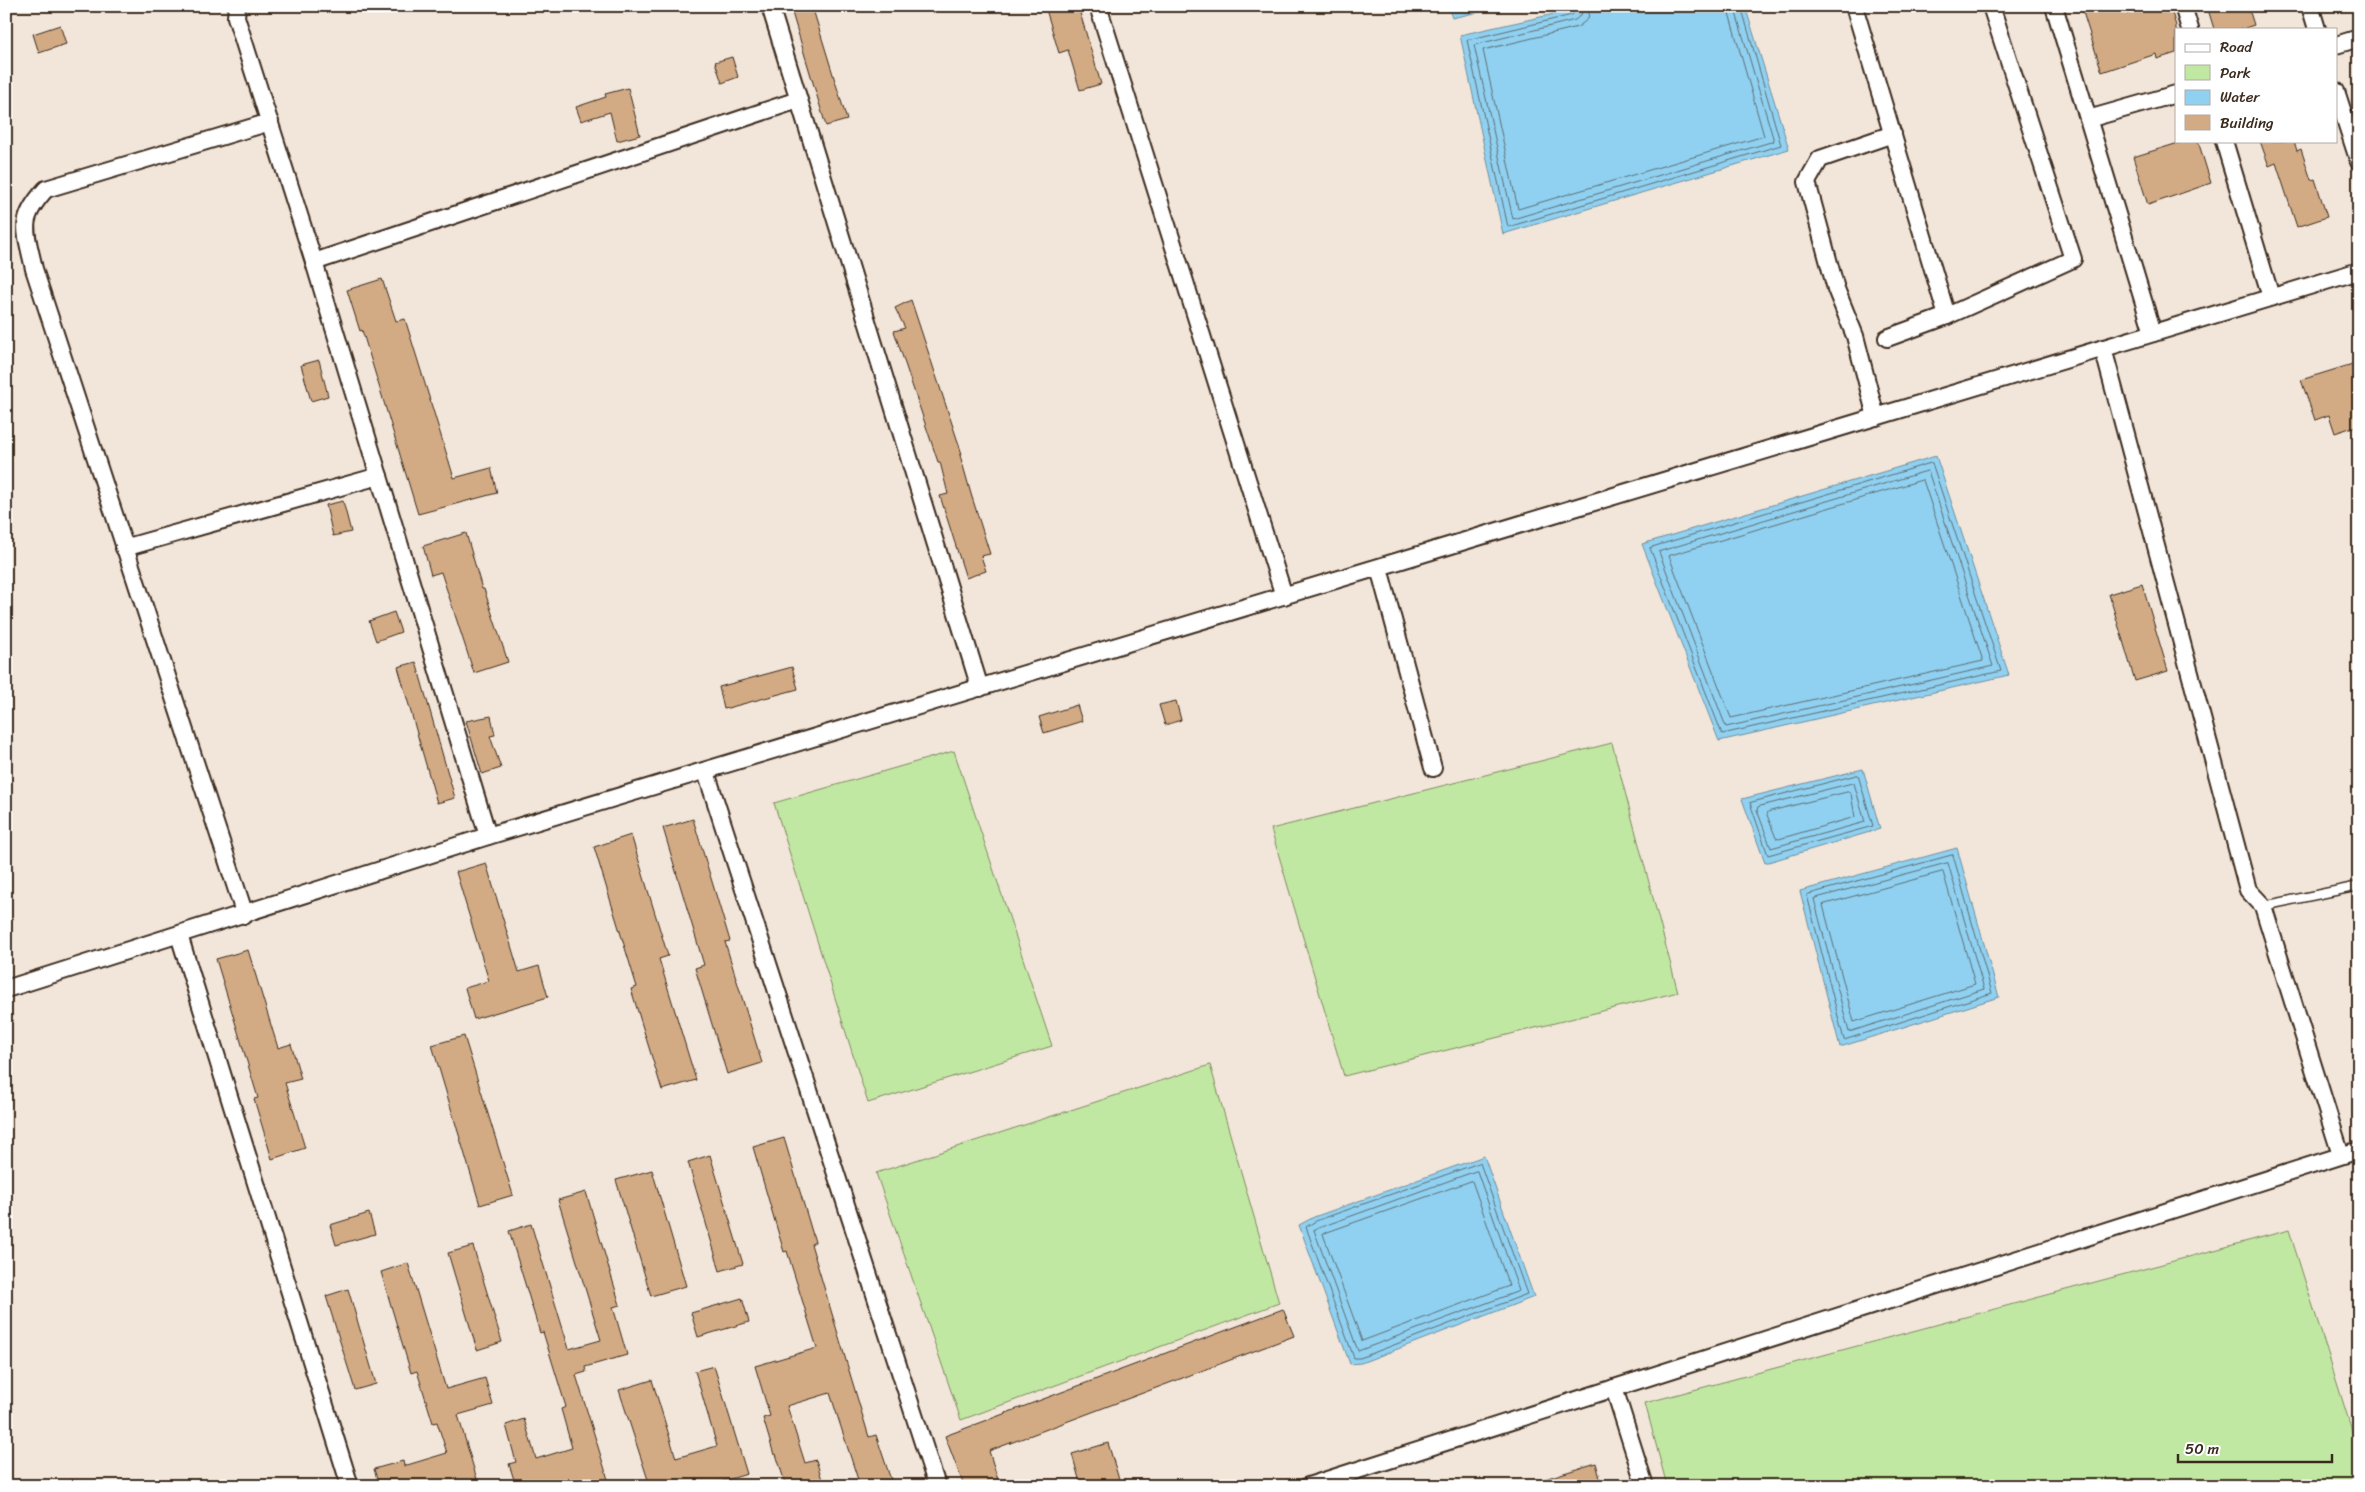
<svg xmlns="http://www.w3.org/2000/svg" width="2365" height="1492" font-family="Sriracha,sans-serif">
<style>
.green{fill:#c1e8a3;stroke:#7e8960}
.water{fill:#90d1f1;stroke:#6e8e9d}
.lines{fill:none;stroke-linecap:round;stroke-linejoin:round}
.shore{stroke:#5d6d72;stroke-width:1}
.building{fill:#d2ab84;stroke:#3b2a1e}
.service-casing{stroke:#3b2a1e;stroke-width:11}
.minor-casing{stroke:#3b2a1e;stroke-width:20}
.service{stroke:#fff;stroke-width:8}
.minor{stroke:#fff;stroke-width:16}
</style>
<rect width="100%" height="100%" fill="#f2e6da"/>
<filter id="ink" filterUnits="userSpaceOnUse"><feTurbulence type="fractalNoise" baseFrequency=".02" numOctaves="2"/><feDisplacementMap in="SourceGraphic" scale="10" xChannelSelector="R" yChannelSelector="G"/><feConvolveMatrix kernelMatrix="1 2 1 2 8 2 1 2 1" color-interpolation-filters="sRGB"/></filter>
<g filter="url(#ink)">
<g class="green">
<path d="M1612,743L1678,992L1344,1076L1271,829Z"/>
<path d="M954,751L1052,1046L868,1103L774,803Z"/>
<path d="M1210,1065L1279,1303L961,1420L876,1173Z"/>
<path d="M2289,1230L2359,1453V1486H1667L1645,1403Z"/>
</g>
<g class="water">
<path d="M1448,6H1506L1452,18Z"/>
<path d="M1572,6H1745L1789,149L1503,234L1460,35L1572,10Z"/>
<path d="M1936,456L2009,675L1719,741L1642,544Z"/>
<path d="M1863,769L1880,829L1765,863L1742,799Z"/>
<path d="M1957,848L1999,997L1840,1047L1800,891Z"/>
<path d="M1484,1156L1534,1297L1361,1363L1350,1364L1299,1225L1314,1217Z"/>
</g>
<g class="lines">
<g class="shore">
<path d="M1577,6L1576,11L1572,15L1467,40L1508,227L1781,145L1741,6"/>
<path d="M1583,6L1581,15L1575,20L1474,45L1513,219L1774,141L1734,6"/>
<path d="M1590,6L1588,19L1578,27L1483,50L1518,209L1764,136L1727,6"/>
<path d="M1932,463L2001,671L1722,734L1650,548Z"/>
<path d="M1928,471L1993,666L1726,727L1659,552Z"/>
<path d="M1923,480L1983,661L1731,718L1669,556Z"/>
<path d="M1858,775L1873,826L1768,855L1750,803Z"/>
<path d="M1854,783L1865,822L1771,848L1757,810L1758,807Z"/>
<path d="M1848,792L1851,794L1855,817L1779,839L1776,838L1767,815L1768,812Z"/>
<path d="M1953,855L1992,993L1844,1040L1807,895Z"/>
<path d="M1948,863L1984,989L1849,1032L1814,899Z"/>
<path d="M1943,872L1975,984L1854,1022L1823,905Z"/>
<path d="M1480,1163L1527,1294L1360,1358H1354L1306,1227L1316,1221Z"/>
<path d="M1477,1171L1519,1291L1358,1351L1314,1230Z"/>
<path d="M1472,1181L1509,1286L1362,1341L1323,1234Z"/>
</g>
</g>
<g class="building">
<path d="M790,6H812L847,120L826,126Z"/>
<path d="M1045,6H1078L1101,84L1080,90L1068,50L1059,53Z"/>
<path d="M2081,6H2124L2127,14L2153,6H2170L2176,26V53L2157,59L2156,54L2102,72Z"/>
<path d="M2207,6H2248L2254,25L2242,29H2214Z"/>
<path d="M60,25L66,44L39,53L33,34Z"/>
<path d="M732,57L738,77L722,83L715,62Z"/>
<path d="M628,88L640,135L617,141L610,112L581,121L576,107L606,97L605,94Z"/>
<path d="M2185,141H2198L2211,183L2148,205L2133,157Z"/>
<path d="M2260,141H2294L2297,151L2301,149L2311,180L2315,179L2327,217L2297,227L2276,163L2269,166Z"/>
<path d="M382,279L396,321L405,319L454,478L491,468L497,493L418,514L362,330L360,331L347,290Z"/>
<path d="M911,300L962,454L960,455L971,494L990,554L981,556L986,571L966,578L940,496L948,494L940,462H938L894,331L905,328L895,308Z"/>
<path d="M319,360L328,396L311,401L301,365Z"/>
<path d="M2359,362V425L2335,433L2329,415L2315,420L2301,380Z"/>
<path d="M343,501L351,532L333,536L326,505Z"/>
<path d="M466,533L482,589H484L508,662L474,673L441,572L431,575L423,546Z"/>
<path d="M2142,584L2168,671L2135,681L2109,594Z"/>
<path d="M394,612L401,632L376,641L369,621Z"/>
<path d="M416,662L455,798L437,803L398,667Z"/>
<path d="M792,667L798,689L724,709L719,687Z"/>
<path d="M1176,701L1181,720L1165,725L1159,705Z"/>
<path d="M1077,705L1082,721L1044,733L1039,717Z"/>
<path d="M491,716L495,735L490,736L501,768L482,774L466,721Z"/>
<path d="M693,819L730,941L725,942L762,1063L727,1074L695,968L704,965L663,828Z"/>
<path d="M631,835L668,956L659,959L696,1080L662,1090L631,989L637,987L594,847Z"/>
<path d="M486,863L519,972L539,966L548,997L474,1019L465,988L489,981L456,872Z"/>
<path d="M248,950L278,1048L291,1044L301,1079L285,1083L305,1148L272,1159L254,1099L258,1098L216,959Z"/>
<path d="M464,1036L513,1195L480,1205L432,1045Z"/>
<path d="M784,1138L815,1242L811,1244L869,1437L876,1435L893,1486H860L830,1393L787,1406L805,1463L816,1460L824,1486H786L776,1454L774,1455L763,1418L770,1416L755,1366L817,1348L787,1251L784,1252L753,1147Z"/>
<path d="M710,1155L743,1264L720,1271L688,1162Z"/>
<path d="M652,1170L686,1286L651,1296L616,1180Z"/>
<path d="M586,1192L620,1305L613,1307L627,1355L585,1367L586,1372L576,1375L610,1486H516L509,1464L516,1462L506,1425L524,1419L536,1459L572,1448L561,1409L566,1407L543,1332L540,1333L509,1231L531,1224L569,1349L601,1340L558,1200Z"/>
<path d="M369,1213L375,1234L336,1245L330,1225Z"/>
<path d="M473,1246L502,1342L477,1350L448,1253Z"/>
<path d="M408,1263L446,1389L485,1378L493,1405L458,1415L479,1486H379L374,1469L403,1461L404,1466L447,1453L437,1422L433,1423L417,1371L411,1373L381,1272Z"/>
<path d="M348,1289L376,1384L355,1390L326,1296Z"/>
<path d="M742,1298L749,1322L698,1337L691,1313Z"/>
<path d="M1283,1309L1294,1336L989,1451L1000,1486H964L945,1436Z"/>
<path d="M714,1366L747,1474L707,1486H650L619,1390L652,1380L676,1458L717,1446L695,1371Z"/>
<path d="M1108,1443L1121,1486H1081L1072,1454Z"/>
<path d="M1596,1463L1602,1486H1535V1482Z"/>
</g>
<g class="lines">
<defs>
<path id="service" d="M2263,906L2359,886"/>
<g id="minor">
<path d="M237,6L236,17L314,262L488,836"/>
<path d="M770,6L980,688"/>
<path d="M1098,6L1284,596"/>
<path d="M1854,6L1947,316L1887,338"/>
<path d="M2054,6L2153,333"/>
<path d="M2183,6L2190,29"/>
<path d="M2310,6L2317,29"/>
<path d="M2336,45L2359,38"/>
<path d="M2336,91L2359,162"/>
<path d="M2088,119L2176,94"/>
<path d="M2224,141L2271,297"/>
<path d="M314,262L798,100"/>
<path d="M1947,316L2073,259L1991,6"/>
<path d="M2103,348L2248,890L2263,906L2341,1155"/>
<path d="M1876,417L1855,336L1836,289L1807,182L1820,159L1893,134"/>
<path d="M124,548L379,476"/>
<path d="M1379,568L1433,768"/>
<path d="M706,772L937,1486"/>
<path d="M245,915L34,269C26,230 17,221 46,189L270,122"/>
<path d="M179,935L350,1486"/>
<path d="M6,989L488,836L2359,271"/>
<path d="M1614,1388L1645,1486"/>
<path d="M1308,1486L2359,1150"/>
</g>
</defs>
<use href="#service" class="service-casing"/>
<use href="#minor" class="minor-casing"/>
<use href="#service" class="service"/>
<use href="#minor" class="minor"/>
</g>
</g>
<rect width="2365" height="1492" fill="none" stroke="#fff" stroke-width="25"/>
<rect x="12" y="12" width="2340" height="1467" fill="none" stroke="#3b2a1e" stroke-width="2" filter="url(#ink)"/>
<rect x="2175" y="28" width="162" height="115" fill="#ffffff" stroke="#b1aaa5"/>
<rect x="2185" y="44" width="25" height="8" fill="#ffffff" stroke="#b1aaa5"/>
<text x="2220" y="52" font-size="15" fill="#3b2a1e">Road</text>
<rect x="2185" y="65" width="25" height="15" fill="#c1e8a3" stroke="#b1aaa5"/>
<text x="2220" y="78" font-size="15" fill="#3b2a1e">Park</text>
<rect x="2185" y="90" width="25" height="15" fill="#90d1f1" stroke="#b1aaa5"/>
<text x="2220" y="102" font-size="15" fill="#3b2a1e">Water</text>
<rect x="2185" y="115" width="25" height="15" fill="#d2ab84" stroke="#b1aaa5"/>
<text x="2220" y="128" font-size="15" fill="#3b2a1e">Building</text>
<path d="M2178 1454v8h154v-8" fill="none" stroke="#3b2a1e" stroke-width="2.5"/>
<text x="2185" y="1454" font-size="15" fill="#3b2a1e" stroke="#ffffff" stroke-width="4" paint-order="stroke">50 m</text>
</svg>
